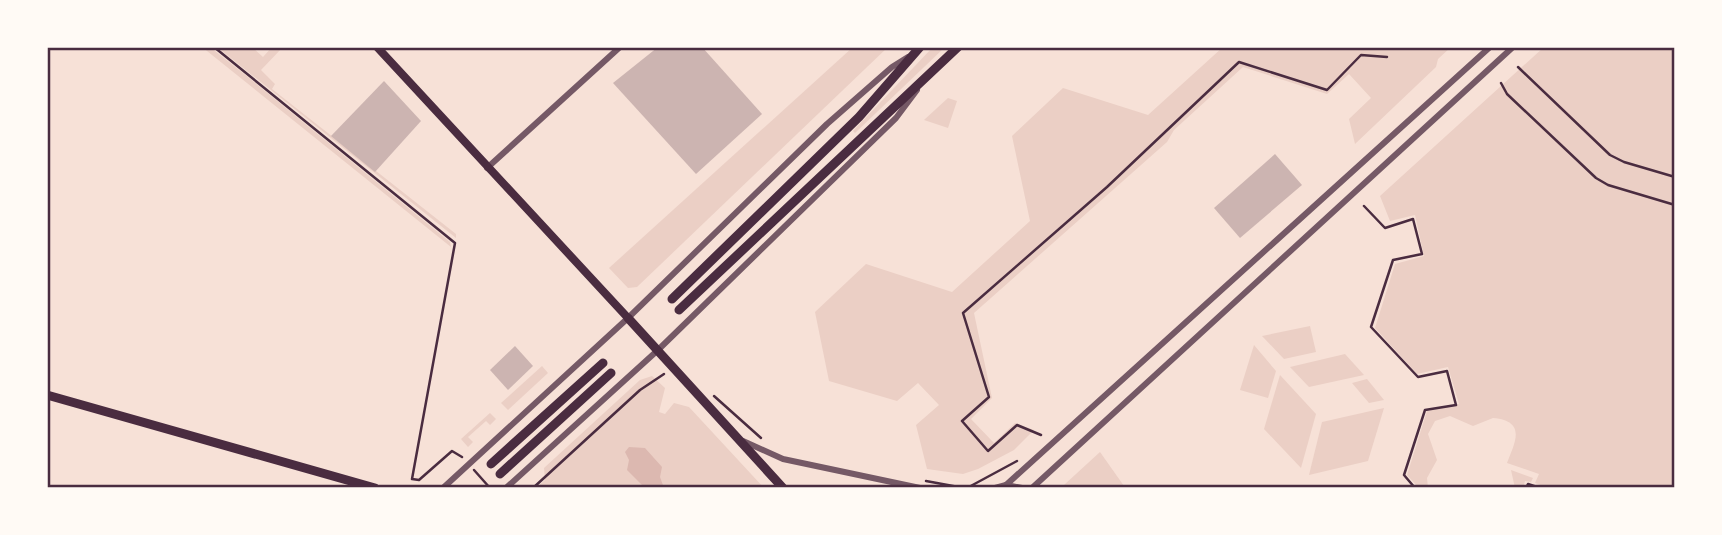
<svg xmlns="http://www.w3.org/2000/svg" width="1722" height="535" font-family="'PT Sans Narrow',sans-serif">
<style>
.green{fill:#ebcfc5}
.water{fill:#dcb8b0}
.building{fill:#ccb4b1}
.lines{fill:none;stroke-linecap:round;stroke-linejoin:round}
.path{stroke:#4a2c40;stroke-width:2.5}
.minor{stroke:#755966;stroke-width:6}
.secondary{stroke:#4a2c40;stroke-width:8}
.primary{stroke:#4a2c40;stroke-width:9}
.neatline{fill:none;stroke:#4a2c40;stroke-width:2.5}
</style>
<rect width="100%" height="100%" fill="#f7e1d7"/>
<g class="green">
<path d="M202,47H210L243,73L450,242L451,247Z"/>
<path d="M217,47H252L263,57L272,47H283L261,70L275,84L272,89L456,234V238Z"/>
<path d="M853,47H888L637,287L628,288L609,268Z"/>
<path d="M933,47H945L855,133L853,131Z"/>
<path d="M1223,47H1451L1438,59L1436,67L1355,144L1349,119L1371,98L1349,74L1327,94L1243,67L1174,130L1167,142L974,313L992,398L971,419L994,443L1015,423L1034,430L1014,450L978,469L963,474L927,469L916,425L939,405L918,383L897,401L829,381L815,312L866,264L952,292L1030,221L1012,136L1063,88L1148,115Z"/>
<path d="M1544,47H1675V488H1549L1535,483L1539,474L1507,463C1514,444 1528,421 1493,418L1473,426L1450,416L1435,421L1428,434L1437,460L1427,478L1428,488H1419L1407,475L1427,411L1459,404L1448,367L1417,374L1375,328L1395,264L1424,256L1415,215L1390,221L1380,196Z"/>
<path d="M948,98L957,101L948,128L924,120Z"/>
<path d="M1310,326L1316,352L1284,359L1262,336Z"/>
<path d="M1254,345L1276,371L1268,398L1240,390Z"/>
<path d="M1345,354L1364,375L1309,387L1290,367Z"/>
<path d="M542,366L548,373L508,410L501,403Z"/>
<path d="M1280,375L1316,414L1301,468L1264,429Z"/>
<path d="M652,376L665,388L659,412L665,414L674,403L689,407L764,488H536L545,480L544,468L640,380Z"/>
<path d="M1367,379L1384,400L1369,403L1352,383Z"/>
<path d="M1384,408L1368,461L1309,475L1322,422Z"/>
<path d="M490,413L496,419L490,425L486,421L468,437L473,442L468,447L461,439Z"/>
<path d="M1100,452L1124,486L1129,488H1066L1064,485Z"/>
<path d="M1511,470L1533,478L1531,482L1525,481L1523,488H1515Z"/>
</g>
<path class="water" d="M629,447L645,448L662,467L660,477L664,488L644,487L627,470L629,460L625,452Z"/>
<g class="building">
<path d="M658,47H702L762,114L696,174L613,83Z"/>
<path d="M384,81L421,121L375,172L331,136Z"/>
<path d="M1275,154L1302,185L1240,238L1214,208Z"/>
<path d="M515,346L533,366L508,390L490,370Z"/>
</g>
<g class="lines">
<g class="path">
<path d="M214,47L455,243L412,479L419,480L452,451L462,457"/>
<path d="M1518,67L1610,155L1624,162L1675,177"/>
<path d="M1501,83L1507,94L1596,178L1608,185L1675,205"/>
<path d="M1364,206L1385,228L1413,219L1422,254L1393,260L1371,327L1418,377L1447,371L1456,405L1425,410L1404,475L1415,488"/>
<path d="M714,396L761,438"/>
<path d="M1041,435L1017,425L988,451L962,421L989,397L963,313L1107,187L1239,62L1327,90L1361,55L1387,57"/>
<path d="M474,470L490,488"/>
<path d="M926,481L964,488"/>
<path d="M533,488L640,390L664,374"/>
<path d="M967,488L1017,461"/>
<path d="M1526,488L1528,484L1540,488"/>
</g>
<g class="minor">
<path d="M487,168L620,47"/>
<path d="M743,441L783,459L920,488"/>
<path d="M1006,485L1490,47"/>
<path d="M443,488L628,318L827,124L892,67L908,57"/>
<path d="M506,488L658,350L896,118L917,90"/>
<path d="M995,488L1006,485L1022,488"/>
<path d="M1032,488L1513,47"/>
</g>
<path class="secondary" d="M377,47L628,318"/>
<g class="primary">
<path d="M672,299L859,117L920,47"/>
<path d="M679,310L958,47"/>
<path d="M628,318L783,488"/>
<path d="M47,395L375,488"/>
<path d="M491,464L603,363"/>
<path d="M500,474L611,373"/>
</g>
</g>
<rect width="1722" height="535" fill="none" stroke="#fffaf5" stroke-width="98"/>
<rect x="49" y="49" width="1624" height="437" class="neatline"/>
</svg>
